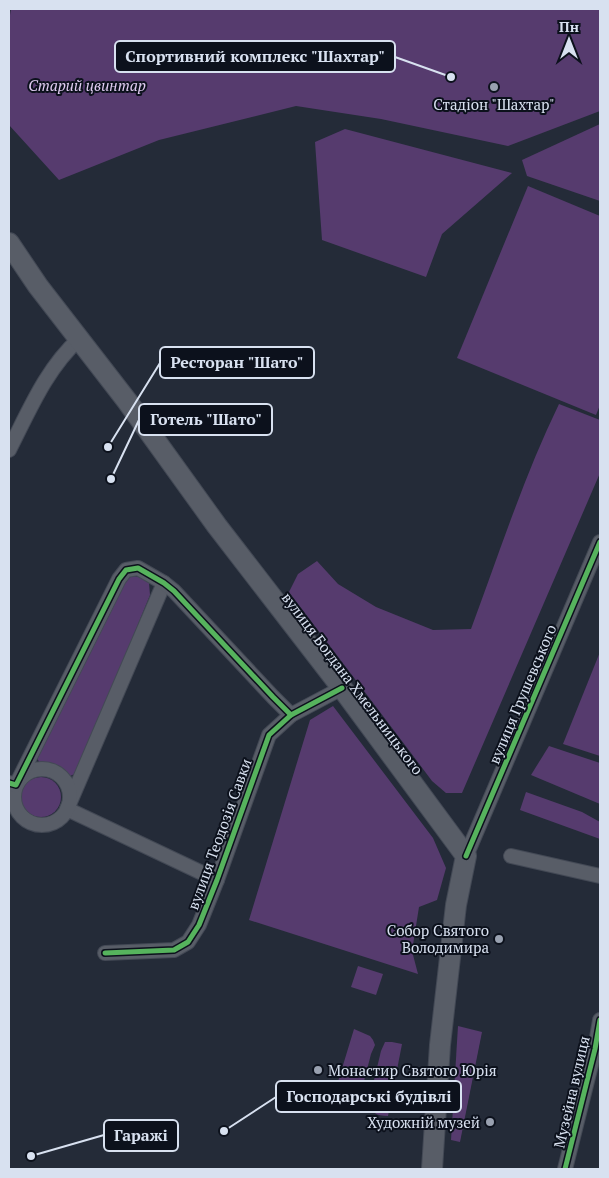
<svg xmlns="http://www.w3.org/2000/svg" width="609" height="1178" font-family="'PT Serif',serif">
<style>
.green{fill:#563b6e}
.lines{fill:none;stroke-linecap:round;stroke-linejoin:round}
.street-casing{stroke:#434955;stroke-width:16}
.secondary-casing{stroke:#434955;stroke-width:22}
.street{stroke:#585d67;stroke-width:14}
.secondary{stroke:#585d67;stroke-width:20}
.cycleway-casing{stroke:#0c111c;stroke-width:8}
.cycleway{stroke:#56b35d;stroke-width:5}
.poi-dot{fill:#99a1b0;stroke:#0c111c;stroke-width:2}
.labels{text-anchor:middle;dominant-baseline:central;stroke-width:4;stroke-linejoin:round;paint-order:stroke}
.park-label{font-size:15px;font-style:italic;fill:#e1cdf2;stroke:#0c111c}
.poi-label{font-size:15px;fill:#d8e1f0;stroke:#0c111c;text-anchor:end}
.street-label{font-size:15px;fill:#d8e1f0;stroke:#0c111c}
.leader{fill:none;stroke:#d8e1f0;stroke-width:2}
.callout-dot{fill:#d8e1f0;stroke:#0c111c;stroke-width:2}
.callout{fill:#0c111c;stroke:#d8e1f0;stroke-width:2}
.callout-label{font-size:16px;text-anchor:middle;font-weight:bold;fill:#d8e1f0}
</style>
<rect width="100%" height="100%" fill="#242b38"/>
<g class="green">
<path d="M11,9H600V111L508,146L381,119L296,106L159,140L59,180L9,125V21Z"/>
<path d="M600,124V201L527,176L522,160Z"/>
<path d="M345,129L512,173L442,234L426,277L322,240L315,142Z"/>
<path d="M528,186L600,216V405L596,415L457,358Z"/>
<path d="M559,404L600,420V473L462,793H446L432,781L411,753L289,592L298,574L317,561L338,584L376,607L433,630L471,629C499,554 524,476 559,404Z"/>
<path d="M132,576L142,577L149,583L150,595L77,773L70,776L56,768L39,762L36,755L121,583Z"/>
<path d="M600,652V756L563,744Z"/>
<path d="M333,706L433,838L446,868L437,900L419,907L412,951L418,974L249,920L310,720Z"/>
<path d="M549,746L600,763V804L531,775Z"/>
<circle cx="41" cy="797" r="20"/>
<path d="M526,792L582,812L600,822V839L520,810Z"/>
<path d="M358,966L383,974L376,995L351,987Z"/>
<path d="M458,1026L482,1032L460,1142L451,1140Z"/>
<path d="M354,1029L370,1036L373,1040L375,1045L371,1054L360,1097L356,1101L344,1102L333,1098Z"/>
<path d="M385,1042H392L402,1044L388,1116C376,1116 371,1113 369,1101L381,1051Z"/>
</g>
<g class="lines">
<defs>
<g id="street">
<path d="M9,450C29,411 46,369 79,339"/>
<path d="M164,583L67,809L217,880"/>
<circle cx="42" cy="797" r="28"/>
<path d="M9,783L16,785L119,579L126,570L138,568L164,583L174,591L273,697L291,715"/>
<path d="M466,856L600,542"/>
<path d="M511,856L600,876"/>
<path d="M105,953L174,950L188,942L199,925L217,880L269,735L291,715L342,688"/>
<path d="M565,1169L595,1049L600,1020"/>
</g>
<path id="secondary" d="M9,243L38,286L127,401L217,526L342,688L466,856L456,905L440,1045L432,1169"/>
</defs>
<use href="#street" class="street-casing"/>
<use href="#secondary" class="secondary-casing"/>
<use href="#street" class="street"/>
<use href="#secondary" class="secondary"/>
<defs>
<g id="cycleway">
<path d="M9,783L16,785L119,579L126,570L138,568L164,583L174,591L273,697L291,715"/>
<path d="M466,856L600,542"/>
<path d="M105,953L174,950L188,942L199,925L217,880L269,735L291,715L342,688"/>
<path d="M565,1169L595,1049L600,1020"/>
</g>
</defs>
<use href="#cycleway" class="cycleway-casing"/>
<use href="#cycleway" class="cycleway"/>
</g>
<g class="poi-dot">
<circle cx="494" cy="87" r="5"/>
<circle cx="499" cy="939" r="5"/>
<circle cx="318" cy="1070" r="5"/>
<circle cx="490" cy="1122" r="5"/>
</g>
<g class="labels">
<g class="park-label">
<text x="87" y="85">Старий цвинтар</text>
</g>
<g class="poi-label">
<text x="494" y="104" text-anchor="middle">Стадіон "Шахтар"</text>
<text x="489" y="930">Собор Святого<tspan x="489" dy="17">Володимира</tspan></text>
<text x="328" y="1070" text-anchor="start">Монастир Святого Юрія</text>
<text x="480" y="1122">Художній музей</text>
</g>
<g class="street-label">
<text transform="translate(353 683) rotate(53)">вулиця Богдана Хмельницького</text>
<text transform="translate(522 694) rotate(-67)">вулиця Грушевського</text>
<text transform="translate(219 834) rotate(-70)">вулиця Теодозія Савки</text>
<text transform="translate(571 1092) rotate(-77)">Музейна вулиця</text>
</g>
</g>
<path class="leader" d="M451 77L395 57M108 447L160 363M111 479L139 420M224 1131L276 1097M31 1156L104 1135"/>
<g class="callout-dot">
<circle cx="451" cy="77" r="5"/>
<circle cx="108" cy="447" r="5"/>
<circle cx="111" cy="479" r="5"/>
<circle cx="224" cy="1131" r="5"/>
<circle cx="31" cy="1156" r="5"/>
</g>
<g class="callout">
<rect x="115" y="41" width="280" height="31" rx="5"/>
<rect x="160" y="347" width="154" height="31" rx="5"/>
<rect x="139" y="404" width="133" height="31" rx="5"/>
<rect x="276" y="1081" width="185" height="31" rx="5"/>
<rect x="104" y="1120" width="74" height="31" rx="5"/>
</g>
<g class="callout-label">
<text x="255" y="62">Спортивний комплекс "Шахтар"</text>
<text x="237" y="368">Ресторан "Шато"</text>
<text x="206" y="425">Готель "Шато"</text>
<text x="369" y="1102">Господарські будівлі</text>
<text x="141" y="1141">Гаражі</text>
</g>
<rect width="609" height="1178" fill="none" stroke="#d8e1f0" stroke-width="20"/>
<g transform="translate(569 40)" stroke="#0c111c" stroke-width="4" paint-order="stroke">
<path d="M0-4L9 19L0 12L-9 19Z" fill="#d8e1f0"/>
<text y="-8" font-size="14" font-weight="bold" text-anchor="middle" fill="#d8e1f0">Пн</text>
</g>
</svg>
